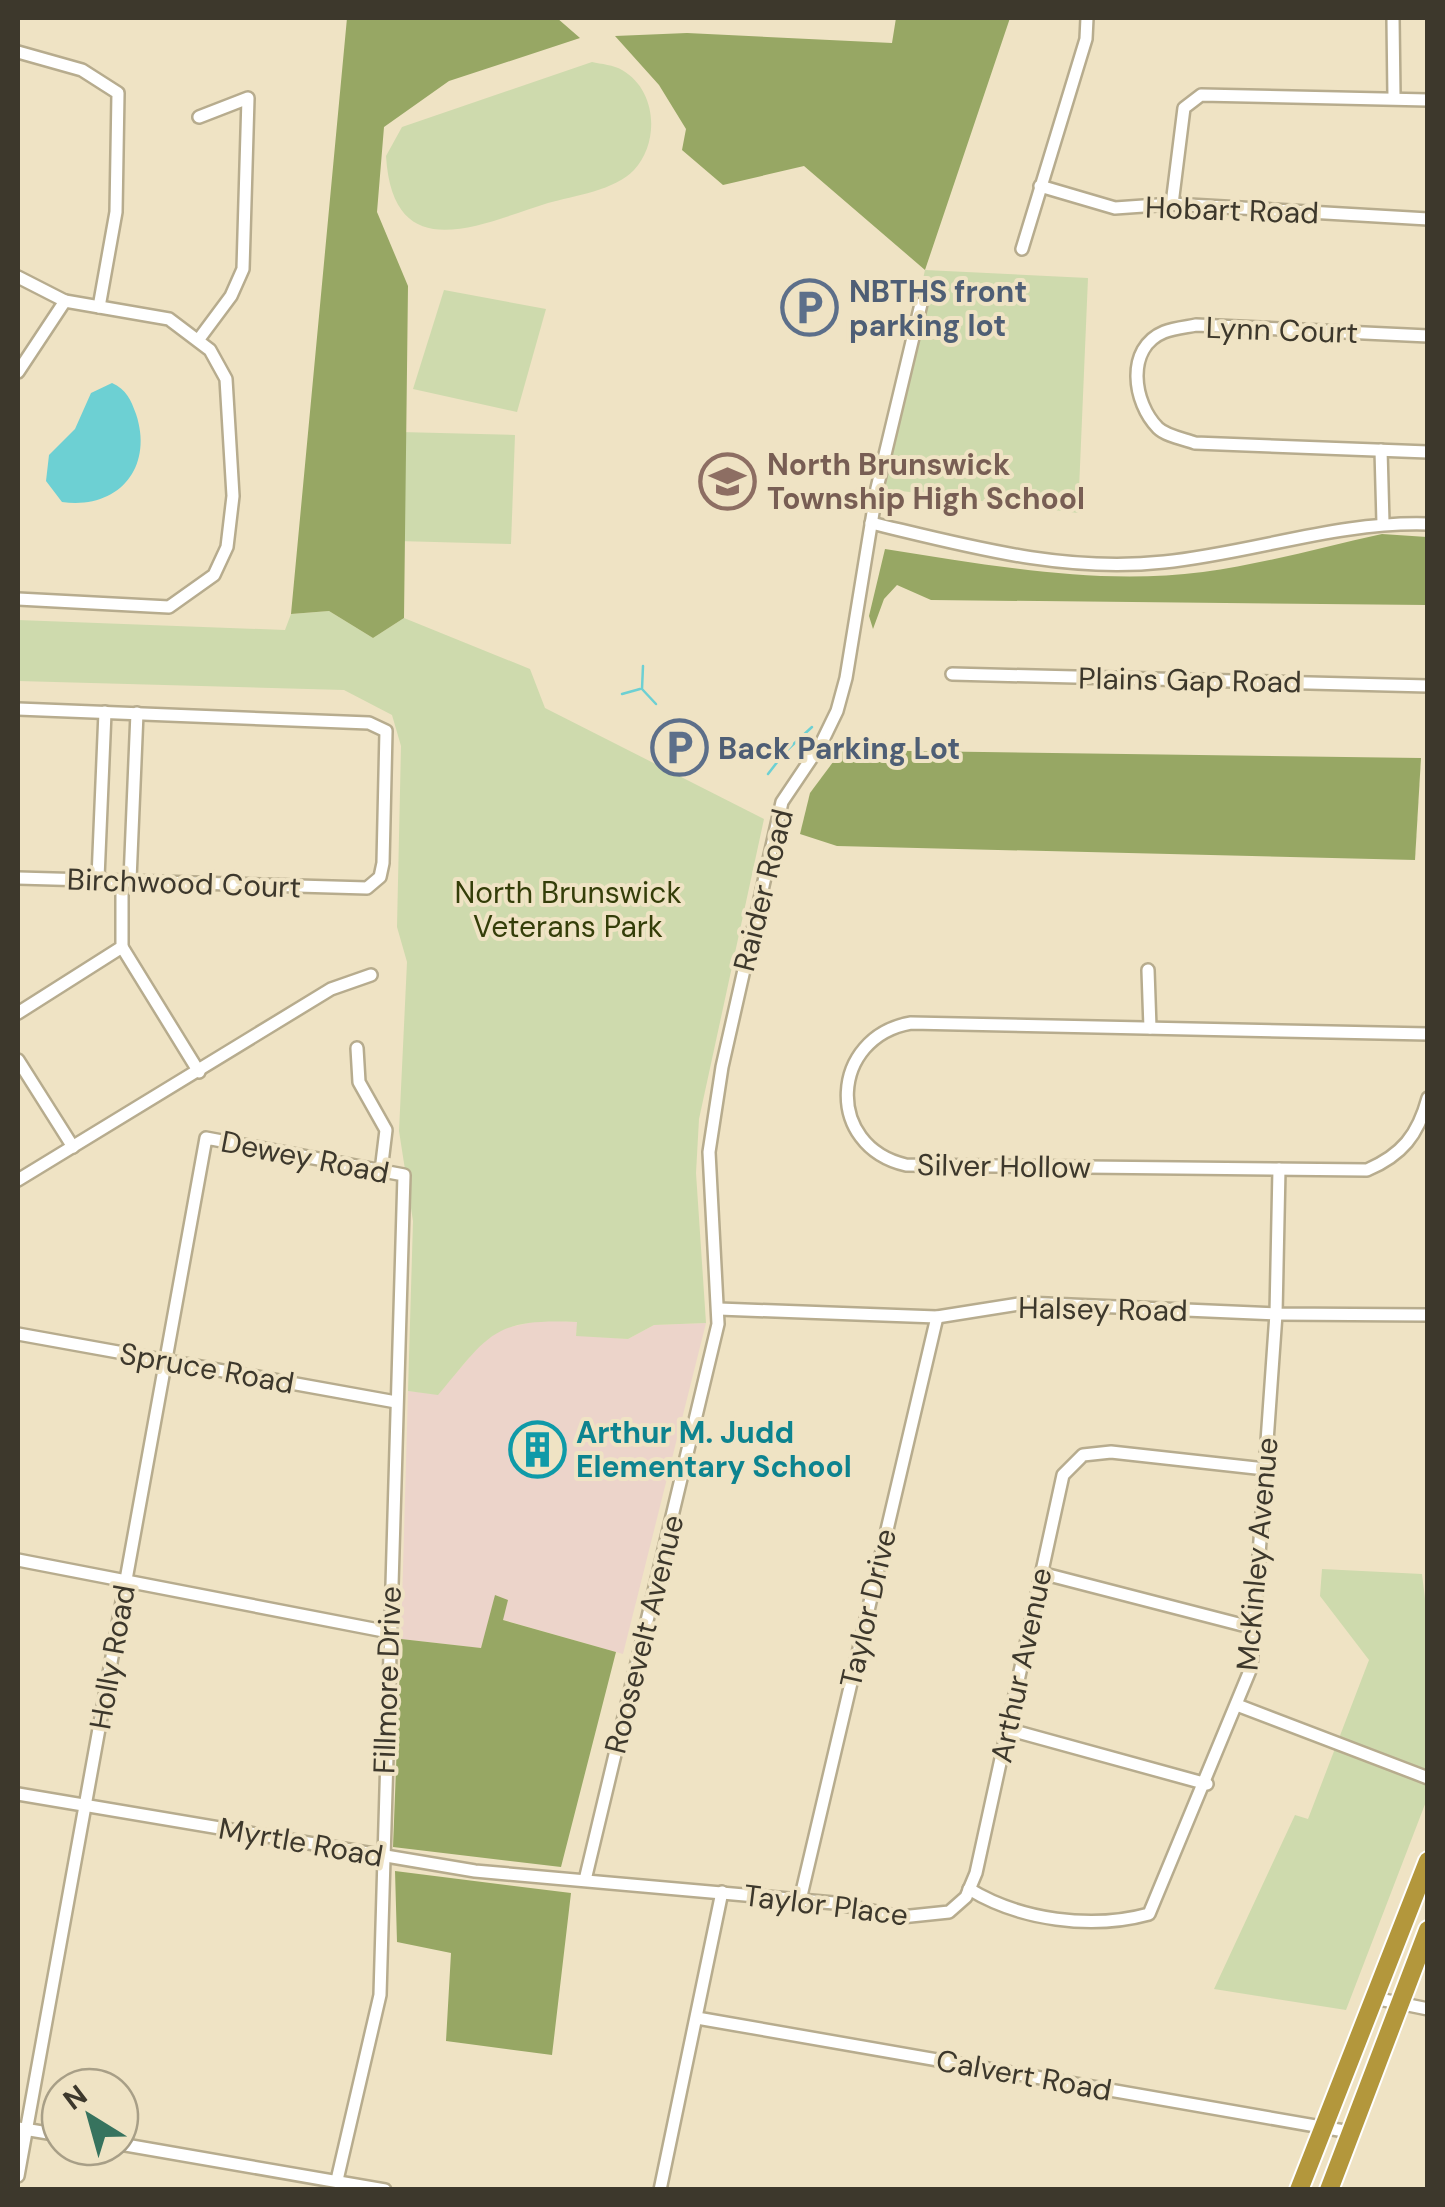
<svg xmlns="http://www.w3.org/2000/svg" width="1445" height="2207" font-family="'DM Sans',sans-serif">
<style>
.education{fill:#ecd4ca}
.green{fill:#cedaad}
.forest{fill:#97a764}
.water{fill:#6dd0d3}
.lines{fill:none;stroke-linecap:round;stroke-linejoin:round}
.stream{stroke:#6dd0d3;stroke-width:2.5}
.minor-casing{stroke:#b7ac8e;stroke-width:16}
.highway-casing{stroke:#fff;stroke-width:22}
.minor{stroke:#fff;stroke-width:11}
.highway{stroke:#b3973c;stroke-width:18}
.labels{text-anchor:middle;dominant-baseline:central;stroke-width:8;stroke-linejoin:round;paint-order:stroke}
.street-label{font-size:30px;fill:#3d382c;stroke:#efe3c4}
.service-label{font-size:30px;font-weight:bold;fill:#4e5e75;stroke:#efe3c4;text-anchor:start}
.education-label{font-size:30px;font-weight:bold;fill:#785e54;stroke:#efe3c4;text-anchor:start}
.park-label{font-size:30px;fill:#343e09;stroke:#efe3c4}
.culture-label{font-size:30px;font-weight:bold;fill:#0d838f;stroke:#efe3c4;text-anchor:start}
</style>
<rect width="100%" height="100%" fill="#efe3c4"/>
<path class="education" d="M542,1320L578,1322L576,1335L628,1339L654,1325L706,1323L623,1654L490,1616L481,1648L401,1639L408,1391L438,1394L492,1331Z"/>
<g class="green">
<path d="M592,62C601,64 614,65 622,70C657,90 660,142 634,170C616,190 573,196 548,203C478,225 393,268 386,156L402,127Z"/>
<path d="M925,270L1088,278L1078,513L877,488Z"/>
<path d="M444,290L546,309L517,412L413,389Z"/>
<path d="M400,432L515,435L511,544L397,541Z"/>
<path d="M329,611L373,638L404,618L530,669L545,708L764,819L699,1119L696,1173L706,1323L654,1325L628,1339L576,1336L577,1322C492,1318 489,1335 438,1395L408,1391L413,1221L399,1131L407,962L397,927L401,746L392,715L344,690L18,681V620L285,630L291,614Z"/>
<path d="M1322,1569L1422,1574L1428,1624L1427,1799L1346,2010L1214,1989L1295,1815L1308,1819L1369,1660L1320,1596Z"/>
</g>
<g class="forest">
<path d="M347,18H557L580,38L449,81L384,127L377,212L408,286L404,618L373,638L329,611L291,614Z"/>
<path d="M896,18H1010L925,270L804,166L723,185L682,150L686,129L659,85L615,36L687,33L892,43Z"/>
<path d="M1382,534L1427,537V605L931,600L897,585L884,599L873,629L869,616L885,549C990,565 1096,586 1203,572C1263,564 1323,547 1382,534Z"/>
<path d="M842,750L1421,758L1415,860L837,846L800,834L810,793Z"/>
<path d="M495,1595L508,1600L503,1620L616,1652L561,1867L393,1847L401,1639L481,1648Z"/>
<path d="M395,1871L571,1893L552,2055L446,2041L451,1953L397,1942Z"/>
</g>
<path class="water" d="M112,383C126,389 131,400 136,414C154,468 118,510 62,502L46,481L49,455L75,429L91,393Z"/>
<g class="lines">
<g class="stream">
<path d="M643,666L642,689L656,704"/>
<path d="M622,694L640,689"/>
<path d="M743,752H785L812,727"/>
<path d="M768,774L785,752"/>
</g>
<defs>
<g id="minor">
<path d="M1393,18L1394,97"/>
<path d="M18,52L82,70L118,93L116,212L99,307"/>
<path d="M1040,186L1115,208L1172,204L1428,219"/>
<path d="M1172,204L1184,108L1201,95L1428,100"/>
<path d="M1022,249L1086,39L1087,18"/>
<path d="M18,277L65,301"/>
<path d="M1428,336L1196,325C1186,327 1174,328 1164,332C1125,348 1133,403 1158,428C1166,436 1184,439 1195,443L1428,452"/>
<path d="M199,339L231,296L243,269L248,98L199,117"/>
<path d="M18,372L65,301L169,319L210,350L226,379L233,496L227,547L214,575L169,607L18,599"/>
<path d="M1381,450L1383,523"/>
<path d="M871,523C968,546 1063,573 1164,562C1252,553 1339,521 1428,524"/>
<path d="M952,674L1428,686"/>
<path d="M18,709L369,723L386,731L383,863L380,877L367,888L18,878"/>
<path d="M98,878L105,712"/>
<path d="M130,880L137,713"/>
<path d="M122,947L199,1072"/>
<path d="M1148,970L1150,1028"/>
<path d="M18,1013L122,947V880"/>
<path d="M1428,1034L911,1023C830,1037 824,1146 906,1165L1367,1170C1402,1155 1418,1135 1428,1098"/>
<path d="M357,1048L359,1082L386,1130L381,1171"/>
<path d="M18,1060L73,1147"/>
<path d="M18,1180L331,989L371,975"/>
<path d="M719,1309L937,1317L1025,1303L1276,1314L1428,1315"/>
<path d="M18,1334L396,1402"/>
<path d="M18,1560L389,1632"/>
<path d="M1041,1573L1254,1628"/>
<path d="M1237,1705L1428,1778"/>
<path d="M1007,1729L1207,1784"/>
<path d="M18,1794L475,1871L834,1903L901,1917L949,1912L966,1897L976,1873L1063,1475L1083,1455L1111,1452L1265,1469"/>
<path d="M585,1880L718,1324L709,1152L722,1067L782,802L821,744L837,711L846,678L877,488L921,304"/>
<path d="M969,1889C1020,1920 1091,1930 1149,1914L1251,1668L1276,1314L1279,1169"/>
<path d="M800,1900L937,1317"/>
<path d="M1374,1998L1428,2009"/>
<path d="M697,2018L1350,2132"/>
<path d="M18,2128L60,2135"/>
<path d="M120,2144L385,2190"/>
<path d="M18,2176L206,1138L404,1175L380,1995L337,2180"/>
<path d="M660,2190L722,1892"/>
</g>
<g id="highway">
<path d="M1299,2190L1428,1861"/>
<path d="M1329,2190L1428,1930"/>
</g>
</defs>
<use href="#minor" class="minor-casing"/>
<use href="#highway" class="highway-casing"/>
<use href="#minor" class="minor"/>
<use href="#highway" class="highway"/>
</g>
<defs>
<symbol id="parking-ring" viewBox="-11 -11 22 22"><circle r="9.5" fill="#efe3c4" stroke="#5c6f8a" stroke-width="1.5"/><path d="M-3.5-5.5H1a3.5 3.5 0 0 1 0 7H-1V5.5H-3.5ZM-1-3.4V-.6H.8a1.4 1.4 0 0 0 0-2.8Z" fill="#5c6f8a"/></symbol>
<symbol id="school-ring" viewBox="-11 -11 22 22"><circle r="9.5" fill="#efe3c4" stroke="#8d6e63" stroke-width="1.5"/><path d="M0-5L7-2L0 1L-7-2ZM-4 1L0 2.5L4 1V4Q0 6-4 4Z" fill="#8d6e63"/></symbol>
<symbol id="building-ring" viewBox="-11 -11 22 22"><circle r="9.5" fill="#efe3c4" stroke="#0f9aa8" stroke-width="1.5"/><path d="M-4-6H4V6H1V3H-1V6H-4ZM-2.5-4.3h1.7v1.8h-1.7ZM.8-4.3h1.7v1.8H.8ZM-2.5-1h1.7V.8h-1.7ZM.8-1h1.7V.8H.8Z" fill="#0f9aa8"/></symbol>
</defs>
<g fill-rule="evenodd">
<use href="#parking-ring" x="778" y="276" width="63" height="63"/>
<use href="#school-ring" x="696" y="450" width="63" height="63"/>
<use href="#parking-ring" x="648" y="716" width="63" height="63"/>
<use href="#building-ring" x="506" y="1418" width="63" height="63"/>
</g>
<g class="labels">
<g class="street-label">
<text transform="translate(1232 210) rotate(2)">Hobart Road</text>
<text transform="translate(1282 330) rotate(2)">Lynn Court</text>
<text transform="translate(1190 680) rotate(1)">Plains Gap Road</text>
<text transform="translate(184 883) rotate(2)">Birchwood Court</text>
<text transform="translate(763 890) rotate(-76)">Raider Road</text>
<text transform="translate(305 1157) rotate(11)">Dewey Road</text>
<text transform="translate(1004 1166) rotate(1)">Silver Hollow</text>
<text transform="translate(1103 1309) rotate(1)">Halsey Road</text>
<text transform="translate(207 1368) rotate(10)">Spruce Road</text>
<text transform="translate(1257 1554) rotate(-85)">McKinley Avenue</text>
<text transform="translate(868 1608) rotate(-77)">Taylor Drive</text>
<text transform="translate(644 1634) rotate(-76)">Roosevelt Avenue</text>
<text transform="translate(112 1657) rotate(-80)">Holly Road</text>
<text transform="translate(1021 1665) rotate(-78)">Arthur Avenue</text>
<text transform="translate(387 1680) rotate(-88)">Fillmore Drive</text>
<text transform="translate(301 1842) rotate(10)">Myrtle Road</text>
<text transform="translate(826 1905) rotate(7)">Taylor Place</text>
<text transform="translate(1024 2075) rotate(10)">Calvert Road</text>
</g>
<g class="service-label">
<text x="849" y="291">NBTHS front<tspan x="849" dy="34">parking lot</tspan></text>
<text x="718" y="748">Back Parking Lot</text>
</g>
<g class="education-label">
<text x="767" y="464">North Brunswick<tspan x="767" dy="34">Township High School</tspan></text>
</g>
<g class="park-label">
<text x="568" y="892">North Brunswick<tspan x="568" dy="34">Veterans Park</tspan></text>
</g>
<g class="culture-label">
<text x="576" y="1432">Arthur M. Judd<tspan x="576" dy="34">Elementary School</tspan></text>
</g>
</g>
<rect width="1445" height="2207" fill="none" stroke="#3d382c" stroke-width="40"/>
<g transform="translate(90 2117) rotate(323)"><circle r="48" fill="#efe3c4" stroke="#a89f87" stroke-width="2.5"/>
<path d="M0-8L18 38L0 25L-18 38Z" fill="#37735e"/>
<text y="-15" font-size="28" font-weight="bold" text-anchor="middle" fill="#3d382c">N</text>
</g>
</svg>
